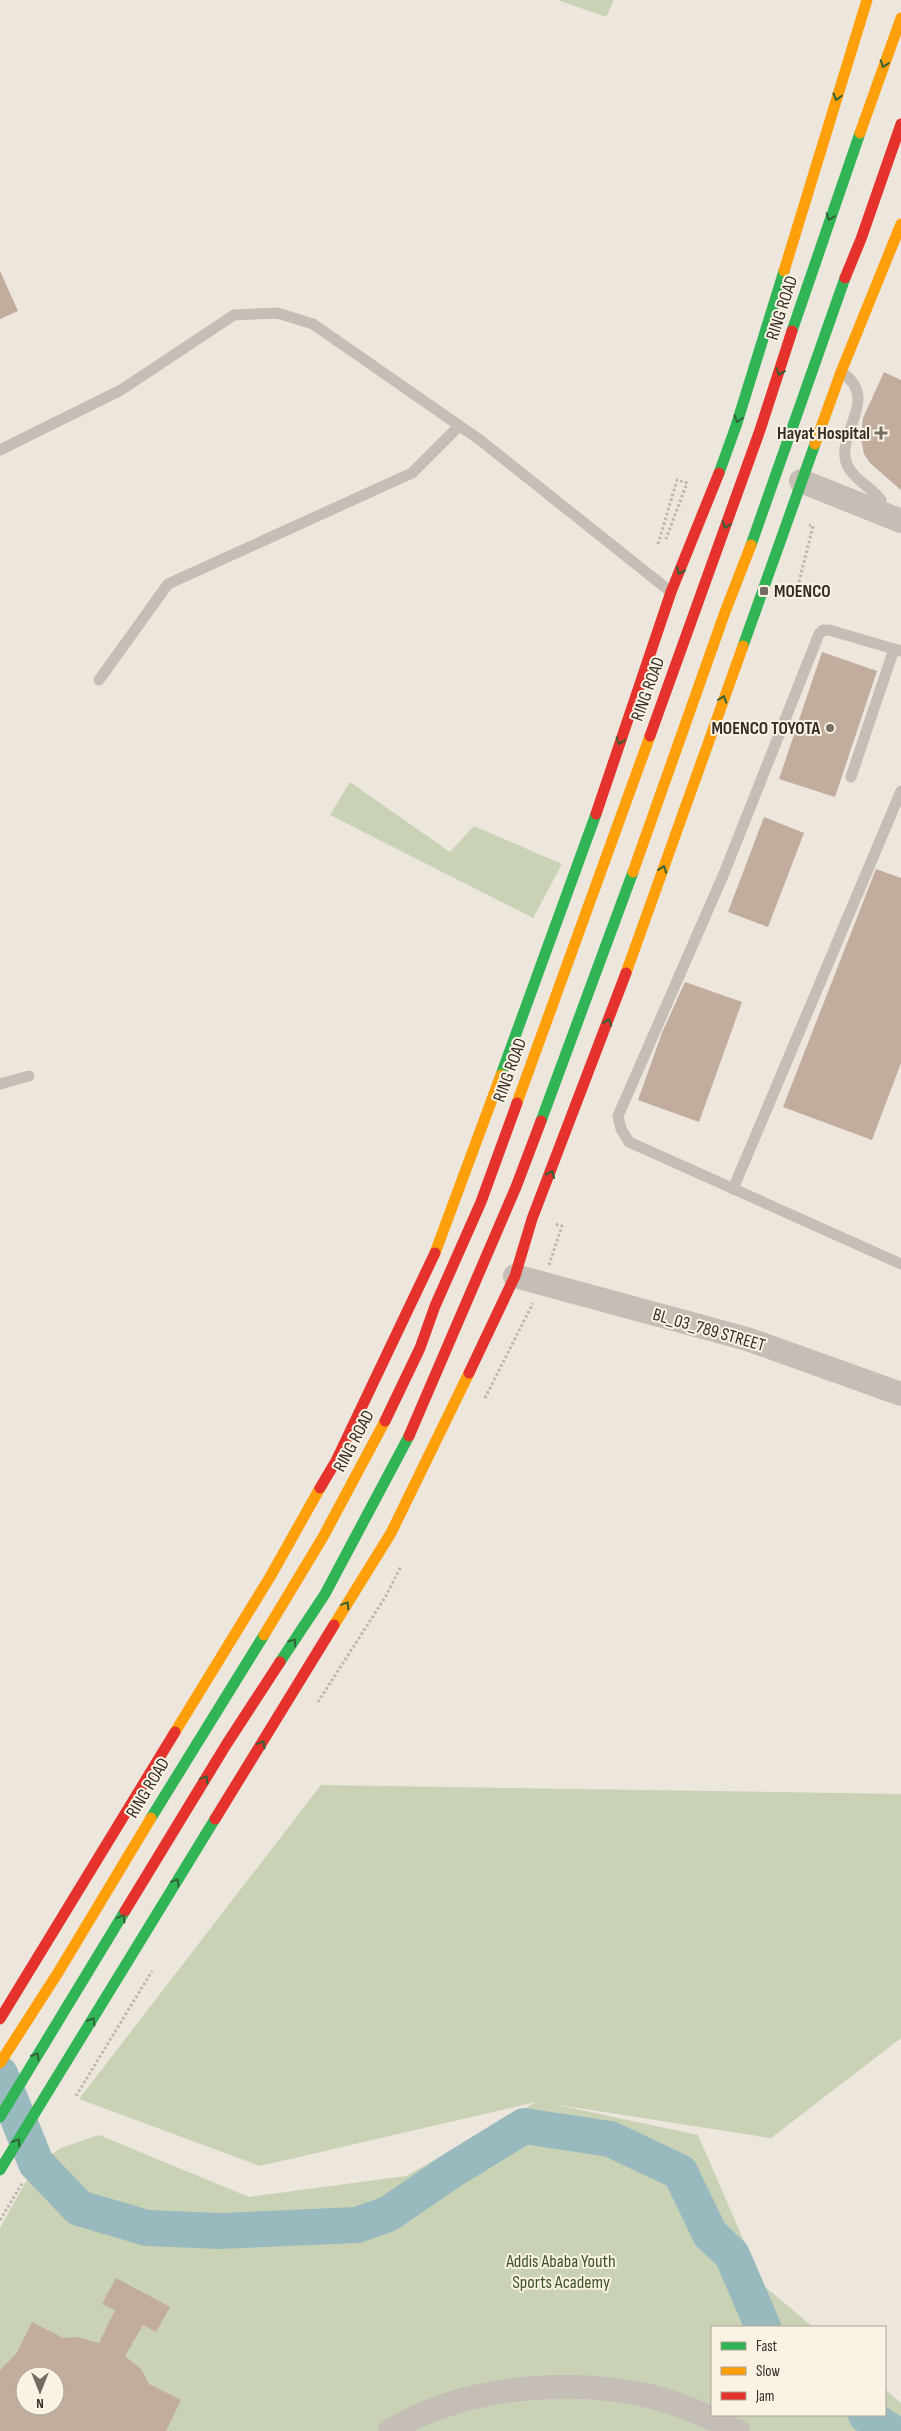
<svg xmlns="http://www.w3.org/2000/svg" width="901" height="2431" font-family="'Sofia Sans Condensed',sans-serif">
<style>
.green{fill:#cad2b6;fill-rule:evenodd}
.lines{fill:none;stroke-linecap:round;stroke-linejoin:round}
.river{stroke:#98babe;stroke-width:36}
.building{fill:#c1ac9d;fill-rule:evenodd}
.path{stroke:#bdb7af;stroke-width:3;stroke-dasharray:2.5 2.5;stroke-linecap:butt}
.lane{stroke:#c5beb6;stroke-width:11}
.street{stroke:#c5beb6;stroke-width:24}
.fast{stroke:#30b455;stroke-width:11}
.slow{stroke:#ff9f0a;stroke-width:11}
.jam{stroke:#e5322d;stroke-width:11}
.oneway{stroke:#336238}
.poi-dot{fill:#756d65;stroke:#faf2e3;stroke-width:2}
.labels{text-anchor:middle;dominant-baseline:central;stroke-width:4;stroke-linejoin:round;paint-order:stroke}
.street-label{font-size:18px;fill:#352c25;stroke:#faf2e3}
.poi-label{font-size:18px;font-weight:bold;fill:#352c25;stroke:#faf2e3;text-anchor:end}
.park-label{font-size:18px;fill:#3e5427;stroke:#faf2e3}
</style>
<rect width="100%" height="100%" fill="#ece6dc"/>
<g class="green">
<path d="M558,0H614L606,17Z"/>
<path d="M350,782L450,852L474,826L562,864L533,918L330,815Z"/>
<path d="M321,1785L901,1794V2038L771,2138L553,2104L698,2135L763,2285L813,2327H712V2415H885V2389L901,2403V2431H0V2228L34,2167L61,2148L99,2135L249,2197L406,2176L536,2102L260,2166L79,2099ZM25,2376H55V2406H25Z"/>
</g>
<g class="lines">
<g class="river">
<path d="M0,2074L36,2163L79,2208L147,2228L221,2231L357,2225L388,2214L454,2169L524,2126L610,2139L680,2172L710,2234L732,2255L763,2327"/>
<path d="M866,2415L890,2431"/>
</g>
</g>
<g class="building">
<path d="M0,271L18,311L0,319Z"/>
<path d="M884,372L901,380V490L871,464L864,454L861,438L863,418Z"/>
<path d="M822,652L877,671L835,797L779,779Z"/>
<path d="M764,817L804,833L768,927L728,912Z"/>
<path d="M876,869L901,878V1063L872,1140L783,1107Z"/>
<path d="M685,982L742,1002L699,1122L638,1100L662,1033Z"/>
<path d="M116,2278L170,2307L156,2332L143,2325L125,2356L141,2369L149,2384L181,2400L166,2431H0V2370L16,2354L32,2322L63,2338L77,2337L99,2343L115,2310L102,2304ZM25,2376H55V2406H25Z"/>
</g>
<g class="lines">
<g class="path">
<path d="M658,544L677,480L687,483L666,539"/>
<path d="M799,582L813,526L809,525"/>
<path d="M549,1265L562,1226L554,1224"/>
<path d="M485,1398L533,1303"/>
<path d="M318,1702L386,1596L401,1566"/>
<path d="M76,2096L152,1971"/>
<path d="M0,2220L23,2182"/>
</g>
<g class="lane">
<path d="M841,372C883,399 832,436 848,467C855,480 872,488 881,500L879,512"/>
<path d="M0,450L121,390L234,315L277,313L313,324L480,440L671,592"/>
<path d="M901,651L829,630H823L819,634L725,871L618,1116L621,1129L629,1142L901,1264"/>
<path d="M99,680L168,584L412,473L459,426"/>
<path d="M851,777L894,649"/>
<path d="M0,1084L29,1076"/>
<path d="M733,1189L901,791"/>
</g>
<g class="street">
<path d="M801,481L901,521"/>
<path d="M515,1276L747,1339L901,1394"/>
<path d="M390,2431C463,2386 571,2377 653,2397C682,2404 710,2418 738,2431"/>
</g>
<g class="fast">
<path d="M792,331L860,133"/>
<path d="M719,473L736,426L784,271"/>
<path d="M751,545L845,278"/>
<path d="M743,646L815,444"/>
<path d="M501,1075L596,814"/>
<path d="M541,1121L633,872"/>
<path d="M280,1662L325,1594L409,1436"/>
<path d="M151,1818L264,1635"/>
<path d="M0,2117L125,1911"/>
<path d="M0,2170L215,1819"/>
</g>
<g class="slow">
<path d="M860,133L901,18"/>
<path d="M784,271L867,0"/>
<path d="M815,444L841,372L901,224"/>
<path d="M633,872L725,612L751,545"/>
<path d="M626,973L743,646"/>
<path d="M517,1103L650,736"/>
<path d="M435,1253L501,1075"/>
<path d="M334,1625L391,1533L469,1373"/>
<path d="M264,1635L323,1537L385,1421"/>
<path d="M175,1732L270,1577L320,1488"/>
<path d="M0,2063L59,1971L151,1818"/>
</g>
<g class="jam">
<path d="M845,278L861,239L901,124"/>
<path d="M650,736L760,430L792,331"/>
<path d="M596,814L671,592L719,473"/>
<path d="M469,1373L515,1276L532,1219L626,973"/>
<path d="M385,1421L420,1348L435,1306L481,1202L517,1103"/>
<path d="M409,1436L516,1187L541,1121"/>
<path d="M320,1488L336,1461L435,1253"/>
<path d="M215,1819L334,1625"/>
<path d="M125,1911L226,1745L280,1662"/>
<path d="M0,2019L175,1732"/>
</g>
</g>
<defs><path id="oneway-chevron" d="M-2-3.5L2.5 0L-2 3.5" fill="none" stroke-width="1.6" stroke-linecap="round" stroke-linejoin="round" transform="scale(1.25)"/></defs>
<g class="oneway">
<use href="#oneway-chevron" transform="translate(884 64) rotate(110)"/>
<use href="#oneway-chevron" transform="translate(837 97) rotate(106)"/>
<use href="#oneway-chevron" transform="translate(830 217) rotate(109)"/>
<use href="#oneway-chevron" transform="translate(780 372) rotate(109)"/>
<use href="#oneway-chevron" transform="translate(738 419) rotate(108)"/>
<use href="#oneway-chevron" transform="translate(726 525) rotate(110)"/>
<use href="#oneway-chevron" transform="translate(680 571) rotate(113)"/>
<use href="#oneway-chevron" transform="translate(723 699) rotate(-70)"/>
<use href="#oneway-chevron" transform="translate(620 741) rotate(109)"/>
<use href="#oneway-chevron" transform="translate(663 869) rotate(-70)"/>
<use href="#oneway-chevron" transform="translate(608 1022) rotate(-70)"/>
<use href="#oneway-chevron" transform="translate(551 1174) rotate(-68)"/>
<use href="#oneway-chevron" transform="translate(346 1605) rotate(-59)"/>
<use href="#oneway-chevron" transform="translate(293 1642) rotate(-57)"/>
<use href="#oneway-chevron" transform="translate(262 1744) rotate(-59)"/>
<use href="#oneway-chevron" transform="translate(205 1779) rotate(-59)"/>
<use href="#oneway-chevron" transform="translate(176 1882) rotate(-58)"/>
<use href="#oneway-chevron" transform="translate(122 1918) rotate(-59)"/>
<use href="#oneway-chevron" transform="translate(92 2021) rotate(-58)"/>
<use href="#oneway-chevron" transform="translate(36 2056) rotate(-60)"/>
<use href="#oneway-chevron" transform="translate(17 2142) rotate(-58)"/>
</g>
<g class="poi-dot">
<path d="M878.5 425.5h5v5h5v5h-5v5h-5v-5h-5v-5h5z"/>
<rect x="759" y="586" width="10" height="10" rx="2.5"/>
<circle cx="830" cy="728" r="5"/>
</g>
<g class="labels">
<g class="street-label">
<text transform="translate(782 308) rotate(-72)">RING ROAD</text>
<text transform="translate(648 689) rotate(-70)">RING ROAD</text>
<text transform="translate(510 1070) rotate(-70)">RING ROAD</text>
<text transform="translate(709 1330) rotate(16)">BL_03_789 STREET</text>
<text transform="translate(354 1441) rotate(-62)">RING ROAD</text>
<text transform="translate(148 1788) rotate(-59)">RING ROAD</text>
</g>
<g class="poi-label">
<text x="870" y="433">Hayat Hospital</text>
<text x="774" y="591" text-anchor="start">MOENCO</text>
<text x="820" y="728">MOENCO TOYOTA</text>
</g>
<g class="park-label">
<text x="561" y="2261">Addis Ababa Youth<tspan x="561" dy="21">Sports Academy</tspan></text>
</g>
</g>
<rect x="711" y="2326" width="175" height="90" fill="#faf2e3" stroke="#aba397"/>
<rect x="721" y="2342" width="25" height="8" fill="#30b455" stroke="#aba397"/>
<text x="756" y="2351" font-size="15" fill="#352c25">Fast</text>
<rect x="721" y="2367" width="25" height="8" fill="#ff9f0a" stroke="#aba397"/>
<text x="756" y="2376" font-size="15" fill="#352c25">Slow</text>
<rect x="721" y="2392" width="25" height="8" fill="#e5322d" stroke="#aba397"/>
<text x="756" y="2401" font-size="15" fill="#352c25">Jam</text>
<g transform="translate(40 2391) rotate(180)"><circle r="24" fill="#faf2e3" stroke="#aba397"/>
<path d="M0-4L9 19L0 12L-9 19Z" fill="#756d65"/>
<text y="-8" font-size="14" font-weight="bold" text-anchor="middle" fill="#352c25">N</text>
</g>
</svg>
